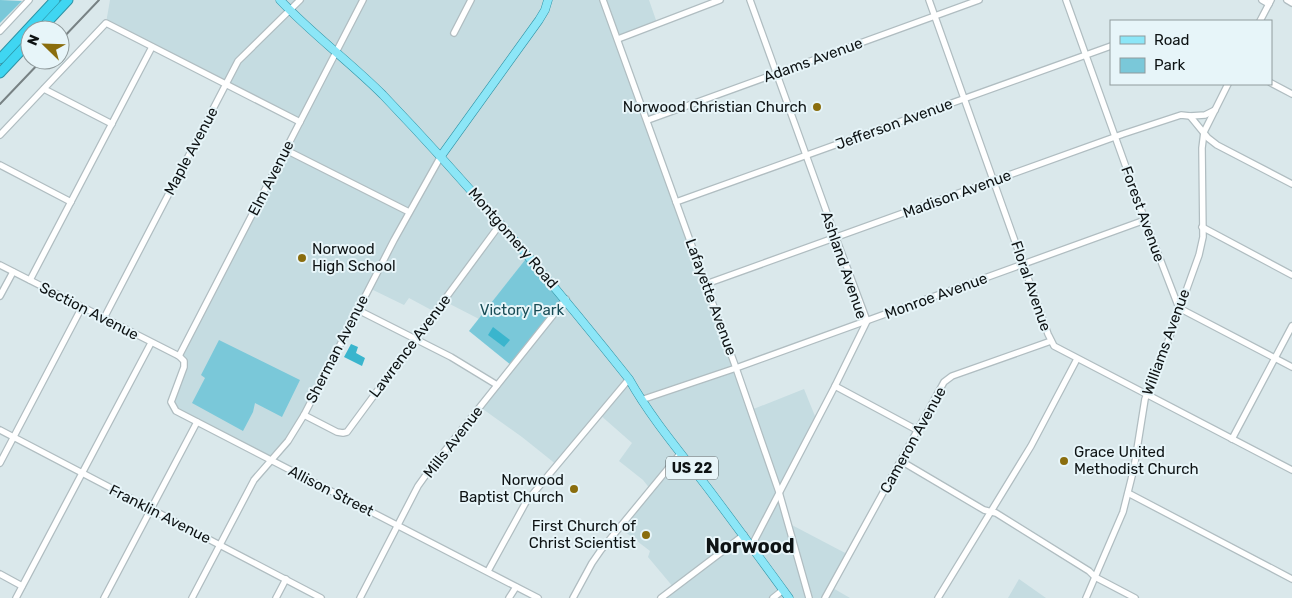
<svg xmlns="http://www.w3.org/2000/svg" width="1292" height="598" font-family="Rubik,sans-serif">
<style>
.built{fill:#c5dce1}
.green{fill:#7ac8d9}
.water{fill:#3ab5cd}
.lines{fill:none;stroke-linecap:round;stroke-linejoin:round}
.minor-casing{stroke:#b0bdc1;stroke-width:8}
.major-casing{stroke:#2e92a4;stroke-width:9}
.highway-casing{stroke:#2e92a4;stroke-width:11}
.minor{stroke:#fff;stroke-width:5.5}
.major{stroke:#8ce6f7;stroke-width:8}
.highway{stroke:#3fd6f2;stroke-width:9}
.rail{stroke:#788284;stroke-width:2}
.poi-dot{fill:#8a6d0d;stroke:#e7f5f9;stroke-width:2}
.labels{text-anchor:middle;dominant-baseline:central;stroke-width:4;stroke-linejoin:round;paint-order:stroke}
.shield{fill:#e7f5f9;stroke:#4f5759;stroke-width:1}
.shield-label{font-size:14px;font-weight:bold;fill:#0e1314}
.street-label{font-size:15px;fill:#0e1314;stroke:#e7f5f9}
.poi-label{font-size:15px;fill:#0e1314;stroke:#e7f5f9;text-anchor:end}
.park-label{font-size:15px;fill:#1a4d57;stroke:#e7f5f9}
.district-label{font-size:20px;font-weight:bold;fill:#0e1314;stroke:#e7f5f9}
</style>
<rect width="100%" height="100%" fill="#dae8eb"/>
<g class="built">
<path d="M110,0H649L657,23L618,39L751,410L804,389L817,421L779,492L788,523L849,555L831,587L850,598H661L674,588L648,557L650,551L620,528L651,490L643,480L619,461L632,443L599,414L557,465L522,437L480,407L566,299L529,256L479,319L444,301L435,312L409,298L404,305L369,288L304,415L270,460L176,411L172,404L184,367L179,356L300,122L106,23Z"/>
<path d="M1019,579L1046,598H1008Z"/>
</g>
<g class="green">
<path d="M0,0L22,1L0,23Z"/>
<path d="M529,255L566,299L512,366L469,331Z"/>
<path d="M219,340L300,380L282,417L255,403L253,412L243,431L192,403L205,378L201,375Z"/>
</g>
<g class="water">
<path d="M493,327L510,340L504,347L488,335Z"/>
<path d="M351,344L358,347L356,353L365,358L362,366L344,357Z"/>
</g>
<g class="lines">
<defs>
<g id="minor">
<path d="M603,0L736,368L779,492L809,598"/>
<path d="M750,0L836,238L867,321L835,386L752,545"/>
<path d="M929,0L1048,334L1054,346L1292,470"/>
<path d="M1066,0L1145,220L1179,308L1292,367"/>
<path d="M1262,0L1269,4"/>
<path d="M1287,0L1292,3"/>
<path d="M1260,21L1271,0"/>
<path d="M0,31L29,0"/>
<path d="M454,33L471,0"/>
<path d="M618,39L720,0"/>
<path d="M1271,83L1292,94"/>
<path d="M44,89L112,124"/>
<path d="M1190,116L1205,115L1215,110"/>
<path d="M648,120L979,0"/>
<path d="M0,135L106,23L300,122"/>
<path d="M286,150L409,212"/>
<path d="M0,165L71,202"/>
<path d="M676,202L1111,46"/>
<path d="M1202,227L1292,275"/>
<path d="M0,265L179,356L184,361V367L171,402L176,411L538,598"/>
<path d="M30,280L152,47"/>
<path d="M706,284L1123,134L1181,115L1190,116L1208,138L1217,145L1292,184"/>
<path d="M0,296L13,272"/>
<path d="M358,310L451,357L497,385"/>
<path d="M104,318L238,61L300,0"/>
<path d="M179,356L363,0"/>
<path d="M835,386L917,430"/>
<path d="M641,400L736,368L1145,220"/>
<path d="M304,415L337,432L343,433L347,432L501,223"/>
<path d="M0,430L321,598"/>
<path d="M1232,439L1292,326"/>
<path d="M901,461L984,510L996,513L1089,571L1095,577L1135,598"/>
<path d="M0,463L82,307"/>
<path d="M1128,493L1292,579"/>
<path d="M488,571L526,502L629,379"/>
<path d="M0,574L22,586"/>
<path d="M16,598L151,343"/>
<path d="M104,598L197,422"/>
<path d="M192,598L254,480L288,441L304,415L394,240L441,156"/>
<path d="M276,598L286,579"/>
<path d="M360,598L418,486L428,472L566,299"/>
<path d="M509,598L516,587"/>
<path d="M573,598L592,563L601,550L680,454"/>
<path d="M661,598L744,535"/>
<path d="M773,598L783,590"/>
<path d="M825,598L944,382L952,376L1051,341"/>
<path d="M938,598L1031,446L1077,359"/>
<path d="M1086,598L1123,512L1134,468L1145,399L1162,358L1199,255L1203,237L1202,148L1204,132L1228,84"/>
</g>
<g id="major">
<path d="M280,0C312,34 350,62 383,95C470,186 551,281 629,379C651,418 680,452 707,487C735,524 762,561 789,598"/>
<path d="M441,156L539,20L545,10L548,0"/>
</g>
<g id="highway">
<path d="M40,30L68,0"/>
<path d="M0,59L55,0"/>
<path d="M0,73L30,41"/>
</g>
</defs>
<use href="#minor" class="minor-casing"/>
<use href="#major" class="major-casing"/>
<use href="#highway" class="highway-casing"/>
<use href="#minor" class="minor"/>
<use href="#major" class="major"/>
<use href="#highway" class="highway"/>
<g class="rail">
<path d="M60,41L99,0"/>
<path d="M0,104L42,60"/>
</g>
</g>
<g class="poi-dot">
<circle cx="817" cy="107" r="5"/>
<circle cx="302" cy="258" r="5"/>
<circle cx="1064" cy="461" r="5"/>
<circle cx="574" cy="489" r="5"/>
<circle cx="646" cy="535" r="5"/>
</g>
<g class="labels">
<rect class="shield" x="666" y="456.5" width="52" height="23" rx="4"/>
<g class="shield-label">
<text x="692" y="468">US 22</text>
</g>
<g class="street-label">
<text transform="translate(813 60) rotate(-20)">Adams Avenue</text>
<text transform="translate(894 124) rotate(-20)">Jefferson Avenue</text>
<text transform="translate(191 151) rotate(-62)">Maple Avenue</text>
<text transform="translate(271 178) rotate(-63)">Elm Avenue</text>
<text transform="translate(957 194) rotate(-20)">Madison Avenue</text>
<text transform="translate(1143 214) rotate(70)">Forest Avenue</text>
<text transform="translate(513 238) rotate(49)">Montgomery Road</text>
<text transform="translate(844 265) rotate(71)">Ashland Avenue</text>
<text transform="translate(1031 286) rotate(71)">Floral Avenue</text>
<text transform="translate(936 296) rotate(-20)">Monroe Avenue</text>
<text transform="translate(711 297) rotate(70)">Lafayette Avenue</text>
<text transform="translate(89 311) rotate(27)">Section Avenue</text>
<text transform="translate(1166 342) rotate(-70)">Williams Avenue</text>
<text transform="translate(410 346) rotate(-53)">Lawrence Avenue</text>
<text transform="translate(337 349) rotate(-63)">Sherman Avenue</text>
<text transform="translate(913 440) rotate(-61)">Cameron Avenue</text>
<text transform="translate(453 442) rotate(-52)">Mills Avenue</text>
<text transform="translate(331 491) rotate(27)">Allison Street</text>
<text transform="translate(160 514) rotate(27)">Franklin Avenue</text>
</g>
<g class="poi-label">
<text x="807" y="107">Norwood Christian Church</text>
<text x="312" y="249" text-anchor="start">Norwood<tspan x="312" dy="17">High School</tspan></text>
<text x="1074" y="452" text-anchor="start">Grace United<tspan x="1074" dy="17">Methodist Church</tspan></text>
<text x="564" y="480">Norwood<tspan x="564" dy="17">Baptist Church</tspan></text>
<text x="636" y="526">First Church of<tspan x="636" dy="17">Christ Scientist</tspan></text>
</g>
<g class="park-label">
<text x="522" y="310">Victory Park</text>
</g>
<g class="district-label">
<text x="750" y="546">Norwood</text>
</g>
</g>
<rect x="1110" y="20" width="162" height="65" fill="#e7f5f9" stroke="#909b9d"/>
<rect x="1120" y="36" width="25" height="8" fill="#8ce6f7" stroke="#909b9d"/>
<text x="1154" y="45" font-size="15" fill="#0e1314">Road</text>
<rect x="1120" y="58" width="25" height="15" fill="#7ac8d9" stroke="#909b9d"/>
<text x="1154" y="70" font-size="15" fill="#0e1314">Park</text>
<g transform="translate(45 45) rotate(293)"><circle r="24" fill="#e7f5f9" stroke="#909b9d"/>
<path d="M0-4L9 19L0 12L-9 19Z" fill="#8a6d0d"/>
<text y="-8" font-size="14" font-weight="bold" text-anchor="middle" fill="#0e1314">N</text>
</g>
</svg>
